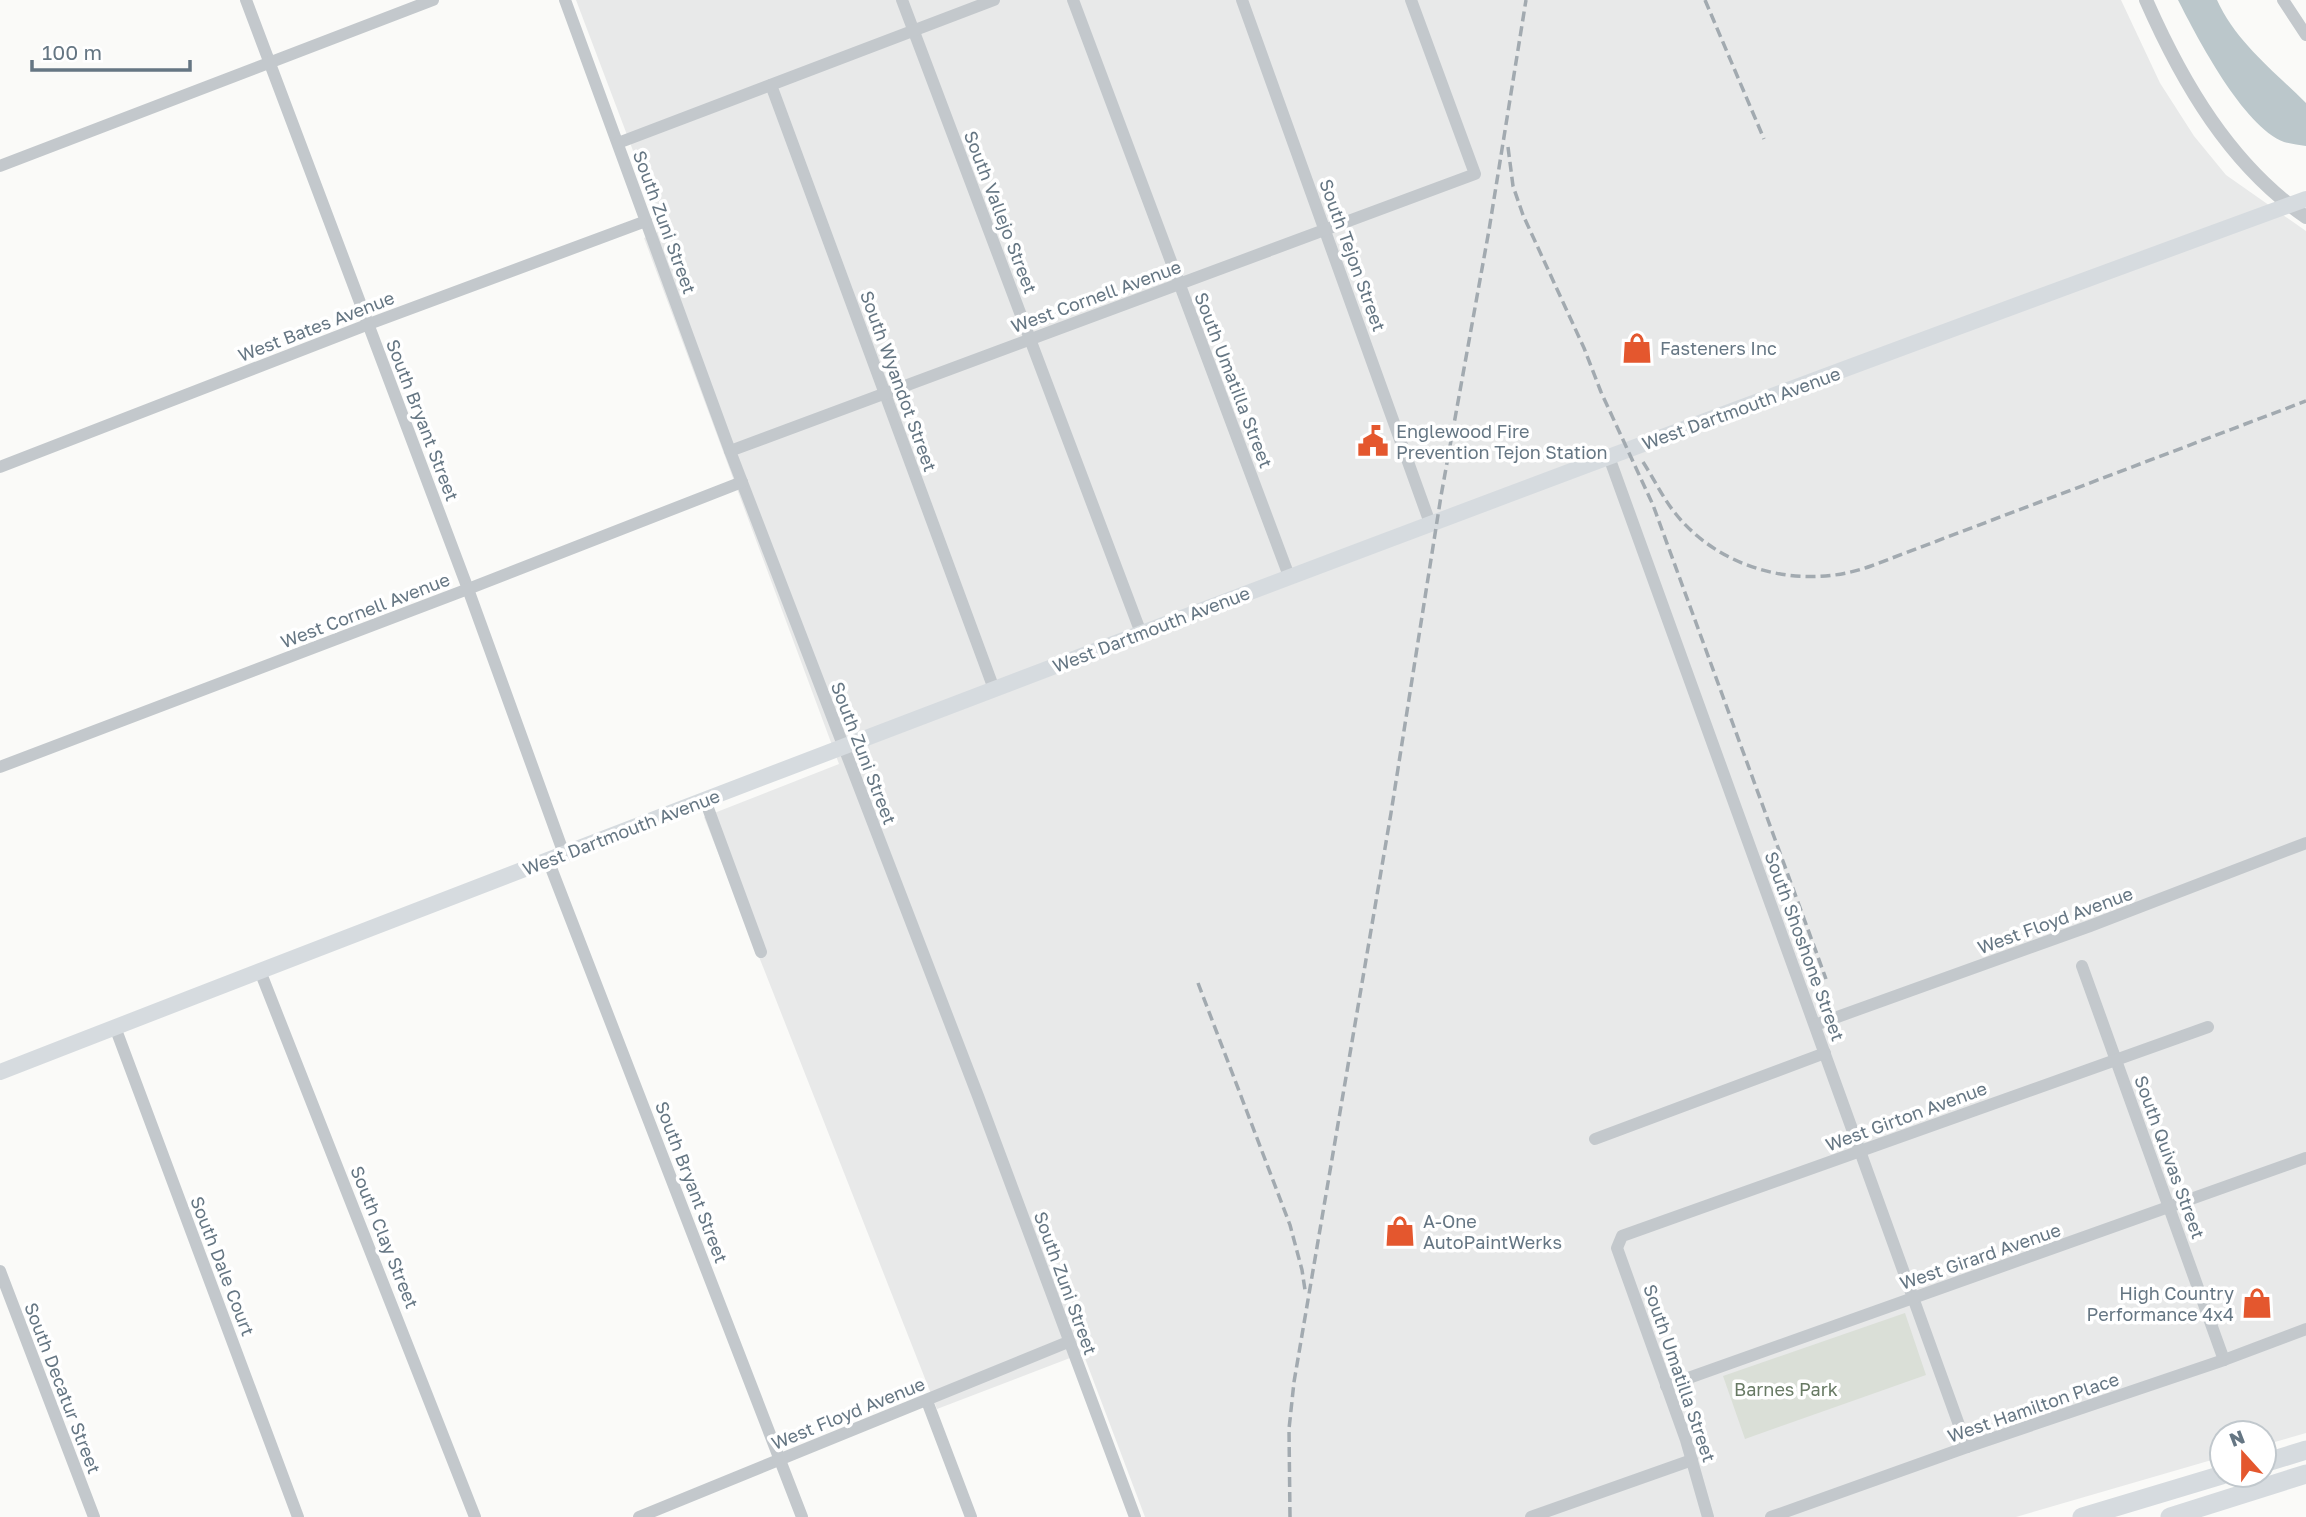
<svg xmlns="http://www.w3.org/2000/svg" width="2306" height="1517" font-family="'Golos Text',sans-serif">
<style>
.built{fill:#e8e9e9}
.green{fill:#dadfd7}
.water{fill:#bbc7cb}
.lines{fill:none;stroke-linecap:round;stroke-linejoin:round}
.minor{stroke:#c3c8cc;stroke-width:12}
.tertiary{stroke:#c3c8cc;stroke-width:14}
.secondary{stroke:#d6dbdf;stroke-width:16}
.trunk{stroke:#d6dbdf;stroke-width:19}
.rail{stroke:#a2aab0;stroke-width:3.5;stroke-dasharray:10 5;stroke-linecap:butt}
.labels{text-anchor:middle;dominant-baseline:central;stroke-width:7;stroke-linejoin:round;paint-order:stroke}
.street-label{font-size:18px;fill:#657683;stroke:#fff}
.poi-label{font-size:18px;fill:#657683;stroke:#fff;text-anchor:start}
.park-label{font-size:18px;fill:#687a64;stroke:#fff}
</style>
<rect width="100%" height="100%" fill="#fafaf8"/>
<path class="built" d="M576,0H2121L2160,83L2194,136L2226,175L2306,231V1433L2264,1445V1433H2222V1457L2016,1517H1145L1083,1353L937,1409L704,817L839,764L644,238L663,230Z"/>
<path class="green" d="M1905,1313L1926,1375L1745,1439L1723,1376Z"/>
<path class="water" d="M2178,0H2217C2236,42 2274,71 2306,103V146C2299,145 2291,144 2284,142C2243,126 2198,39 2178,0Z"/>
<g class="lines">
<g class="minor">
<path d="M246,0L468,589L564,854"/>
<path d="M565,0L730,451L978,1096L1135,1517"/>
<path d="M902,0L1141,633"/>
<path d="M1073,0L1289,576"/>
<path d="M1242,0L1430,523"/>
<path d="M2283,0L2306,35"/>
<path d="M771,85L994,689"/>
<path d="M618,143L994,0"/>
<path d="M0,166L433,0"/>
<path d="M730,451L1475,174L1411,0"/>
<path d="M1609,457L1967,1447"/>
<path d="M0,467L369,324L646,221"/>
<path d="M0,767L468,589L742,482"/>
<path d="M705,800L761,952"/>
<path d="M548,860L802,1517"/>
<path d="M2082,966L2224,1360"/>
<path d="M260,971L475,1517"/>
<path d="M1815,1025L2090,926L2306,843"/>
<path d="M115,1027L298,1517"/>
<path d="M1595,1139L1825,1053"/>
<path d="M0,1271L94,1517"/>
<path d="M1666,1386L2306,1158"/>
<path d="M927,1401L971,1517"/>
<path d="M639,1517L1068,1342"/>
<path d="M1531,1517L1692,1460"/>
<path d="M1708,1517L1686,1440L1617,1248L1622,1236L2208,1027"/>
<path d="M1771,1517L1967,1447L2224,1360L2306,1329"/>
</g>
<path class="tertiary" d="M2146,0C2182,82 2230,165 2306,217"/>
<path class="secondary" d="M0,1072C766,774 1534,481 2306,199"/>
<g class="trunk">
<path d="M2264,1463L2306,1450"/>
<path d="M2082,1517L2222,1475"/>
<path d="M2170,1517L2306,1474"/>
</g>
<g class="rail">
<path d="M1705,0L1764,139"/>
<path d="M1508,147L1513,186L1523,215L1584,348L1601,392L1653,505L1826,979"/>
<path d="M1643,462C1654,479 1663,498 1675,513C1721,571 1803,591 1871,566L2306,401"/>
<path d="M1198,983L1290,1225L1302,1270L1305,1290"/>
<path d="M1290,1517L1289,1429L1294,1382L1391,813L1441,496L1489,230L1526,0"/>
</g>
</g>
<defs>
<symbol id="shop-bare" viewBox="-9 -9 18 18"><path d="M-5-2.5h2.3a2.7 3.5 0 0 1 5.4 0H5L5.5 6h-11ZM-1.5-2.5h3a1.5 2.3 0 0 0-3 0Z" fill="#e4572e" stroke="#fff" stroke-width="2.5" paint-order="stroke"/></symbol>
<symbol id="civic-bare" viewBox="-9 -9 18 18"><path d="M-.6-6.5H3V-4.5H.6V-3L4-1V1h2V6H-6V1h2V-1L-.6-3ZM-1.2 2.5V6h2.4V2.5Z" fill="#e4572e" stroke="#fff" stroke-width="2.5" paint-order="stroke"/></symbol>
</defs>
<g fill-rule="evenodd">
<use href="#shop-bare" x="1615" y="326" width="44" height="44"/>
<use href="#civic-bare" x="1351" y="419" width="44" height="44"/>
<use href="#shop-bare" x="1378" y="1209" width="44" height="44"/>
<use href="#shop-bare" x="2235" y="1281" width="44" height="44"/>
</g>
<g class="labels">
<g class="street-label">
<text transform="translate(1001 212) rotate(69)">South Vallejo Street</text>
<text transform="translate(665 222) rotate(70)">South Zuni Street</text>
<text transform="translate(1353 255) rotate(70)">South Tejon Street</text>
<text transform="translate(1096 296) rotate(-20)">West Cornell Avenue</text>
<text transform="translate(316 326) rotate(-21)">West Bates Avenue</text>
<text transform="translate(1234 380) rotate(69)">South Umatilla Street</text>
<text transform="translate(899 381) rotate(70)">South Wyandot Street</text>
<text transform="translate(1741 408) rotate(-20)">West Dartmouth Avenue</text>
<text transform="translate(423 420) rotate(69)">South Bryant Street</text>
<text transform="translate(365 610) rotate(-21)">West Cornell Avenue</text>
<text transform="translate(1151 629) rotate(-21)">West Dartmouth Avenue</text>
<text transform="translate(864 753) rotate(69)">South Zuni Street</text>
<text transform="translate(621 832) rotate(-21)">West Dartmouth Avenue</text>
<text transform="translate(2055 920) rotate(-20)">West Floyd Avenue</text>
<text transform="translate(1805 946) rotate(70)">South Shoshone Street</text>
<text transform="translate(1906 1116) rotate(-20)">West Girton Avenue</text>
<text transform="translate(2170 1157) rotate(70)">South Quivas Street</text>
<text transform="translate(692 1182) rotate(69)">South Bryant Street</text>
<text transform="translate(385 1237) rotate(68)">South Clay Street</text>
<text transform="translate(1980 1256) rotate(-19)">West Girard Avenue</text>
<text transform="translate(223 1266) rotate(69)">South Dale Court</text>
<text transform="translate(1066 1283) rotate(70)">South Zuni Street</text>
<text transform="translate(1680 1373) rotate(71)">South Umatilla Street</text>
<text transform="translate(63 1388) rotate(69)">South Decatur Street</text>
<text transform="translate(2033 1407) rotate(-19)">West Hamilton Place</text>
<text transform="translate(848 1413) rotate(-22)">West Floyd Avenue</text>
</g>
<g class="poi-label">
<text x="1660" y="348">Fasteners Inc</text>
<text x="1396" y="431">Englewood Fire<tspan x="1396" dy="21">Prevention Tejon Station</tspan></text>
<text x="1423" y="1221">A-One<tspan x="1423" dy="21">AutoPaintWerks</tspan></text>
<text x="2234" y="1293" text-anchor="end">High Country<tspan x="2234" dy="21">Performance 4x4</tspan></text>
</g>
<g class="park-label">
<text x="1786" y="1389">Barnes Park</text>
</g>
</g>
<g transform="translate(2243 1454) rotate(339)"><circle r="33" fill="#ffffff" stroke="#c1c8cd" stroke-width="2"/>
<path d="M0-5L12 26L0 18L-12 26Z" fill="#e4572e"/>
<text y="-10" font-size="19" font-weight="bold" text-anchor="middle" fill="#657683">N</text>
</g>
<path d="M32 60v10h158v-10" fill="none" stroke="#657683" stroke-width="3.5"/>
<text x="42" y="60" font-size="21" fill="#657683" stroke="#ffffff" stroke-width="5" paint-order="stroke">100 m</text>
</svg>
